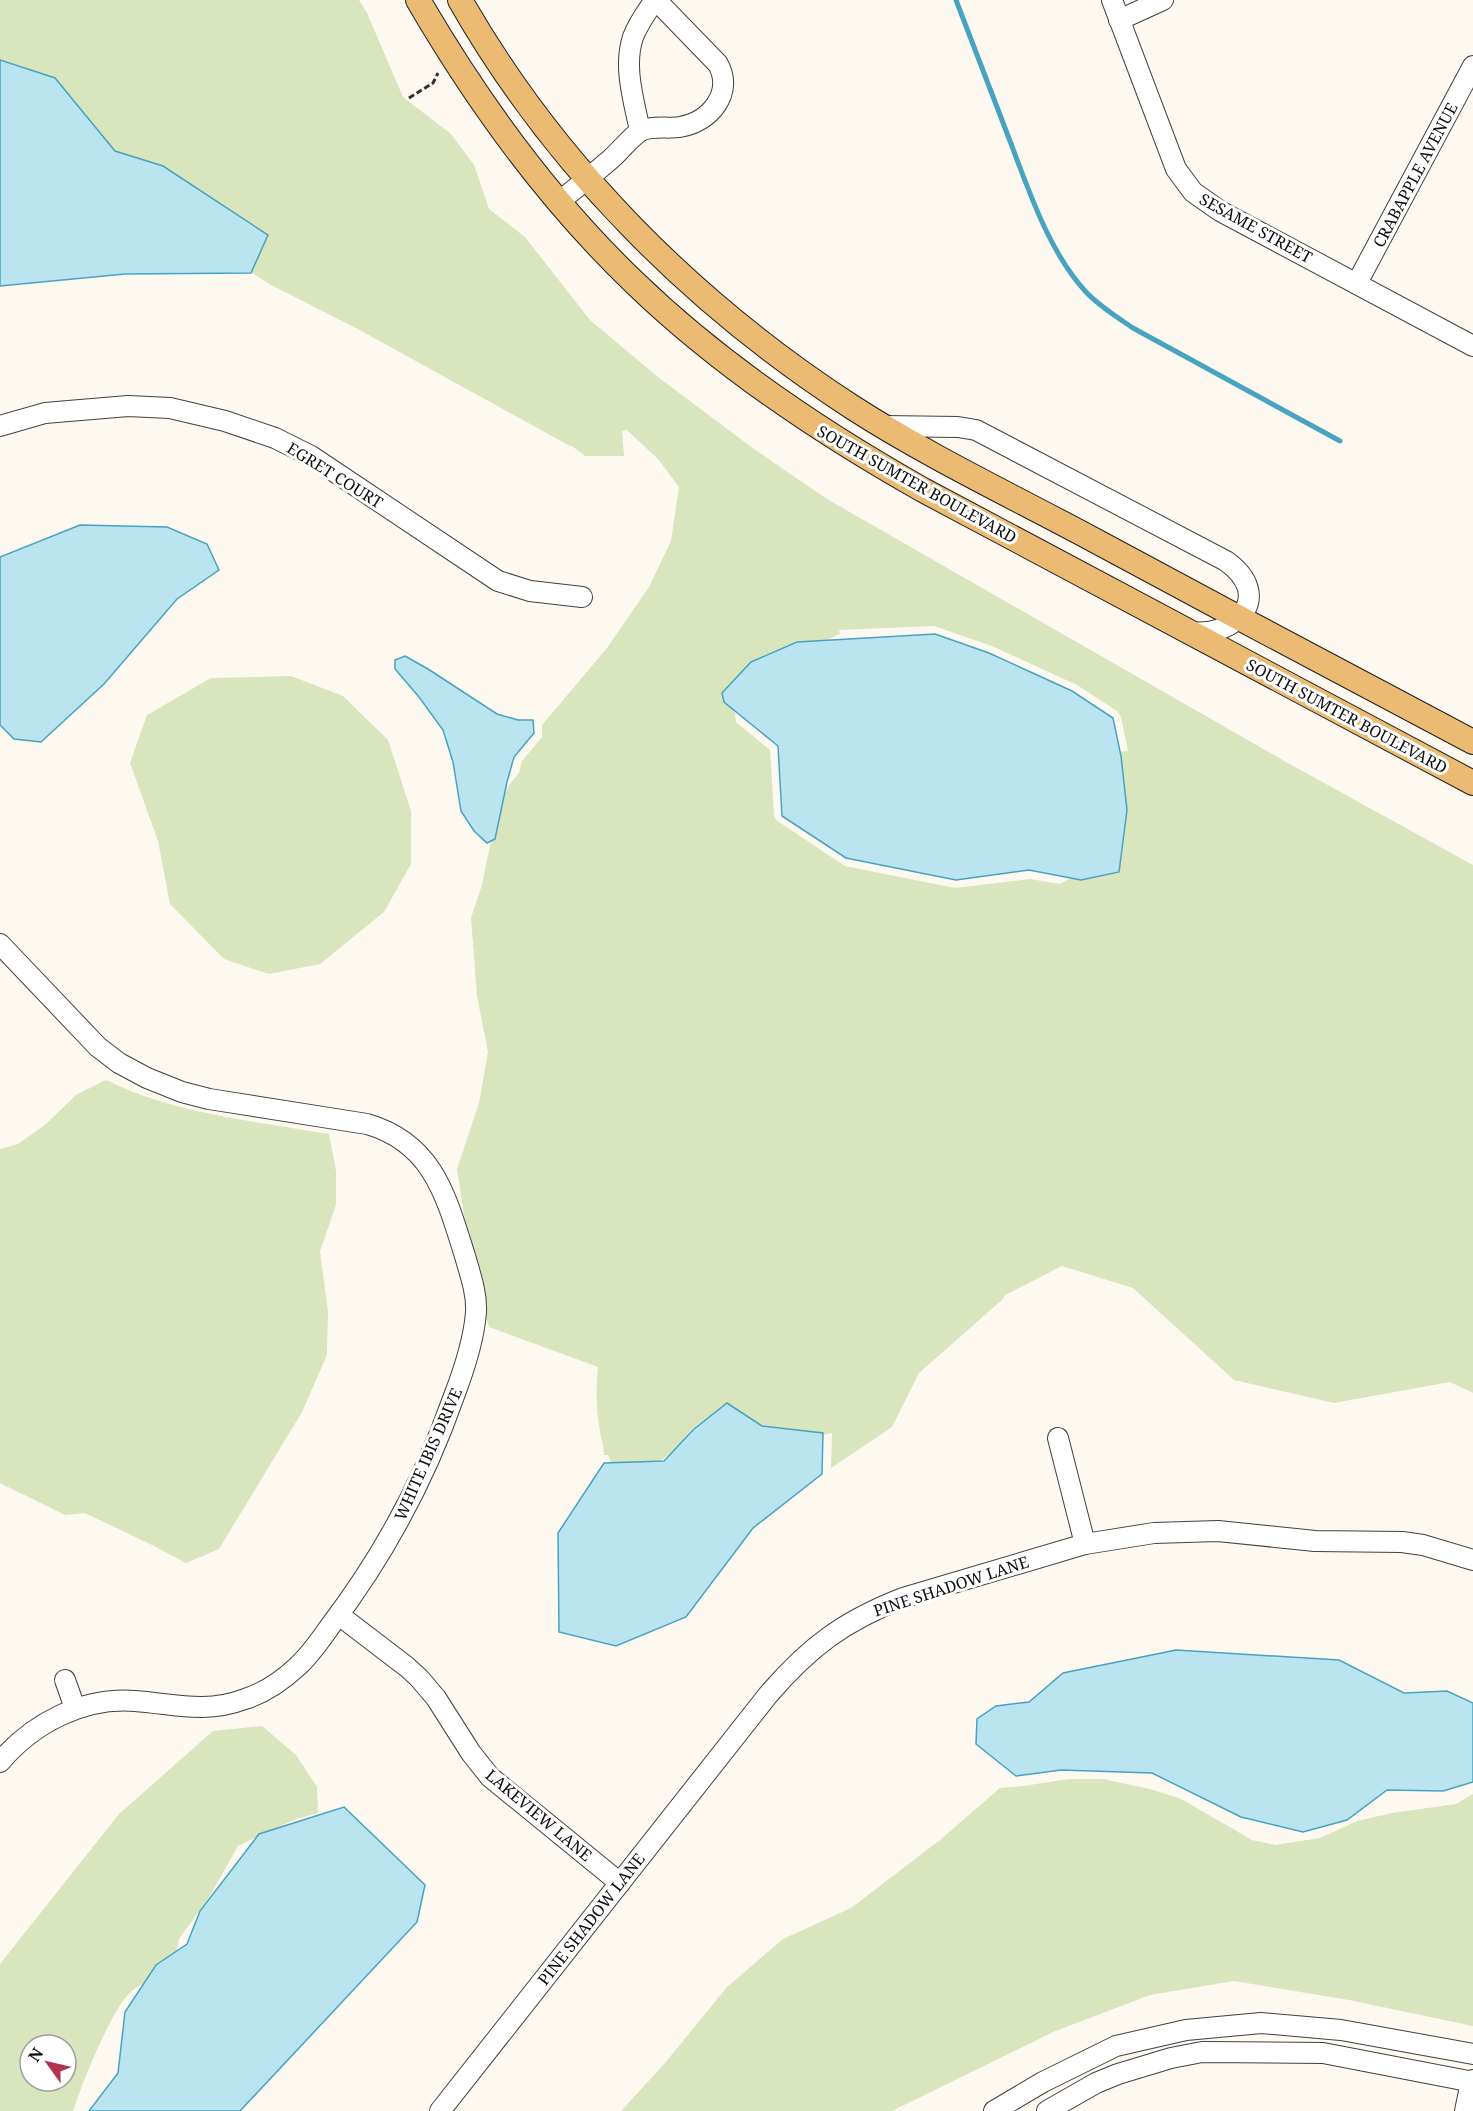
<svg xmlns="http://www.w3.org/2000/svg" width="1473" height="2111" font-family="'Noto Serif',serif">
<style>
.green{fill:#d8e5bd;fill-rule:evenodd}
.water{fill:#bae5f0;stroke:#48a3c0;stroke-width:1.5}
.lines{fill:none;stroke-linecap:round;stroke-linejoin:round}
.stream{stroke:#48a3c0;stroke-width:5}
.minor-casing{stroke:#414141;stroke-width:22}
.major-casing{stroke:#1f1f1f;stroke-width:26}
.path{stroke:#303030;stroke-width:3;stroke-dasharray:6 3;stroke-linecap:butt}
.minor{stroke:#fff;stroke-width:20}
.major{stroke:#ebba73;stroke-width:24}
.labels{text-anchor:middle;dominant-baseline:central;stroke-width:6;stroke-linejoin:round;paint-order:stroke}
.street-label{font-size:16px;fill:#0e0e0e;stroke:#fff}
</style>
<rect width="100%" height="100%" fill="#fdf9f0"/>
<g class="green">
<path d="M0,0H359L367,13L403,97L451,134L474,165L489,209L525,237L590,320L658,377L754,449L827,499L1286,762L1473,865V1393L1450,1382L1334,1403L1234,1380L1133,1288L1062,1266L1005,1295L1003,1299L919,1373L892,1427L831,1468L832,1433L813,1437L693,1428L674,1450L647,1472L611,1463L608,1455H604C604,1446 601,1440 600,1431C596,1411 596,1388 598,1367L489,1327L474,1279L457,1169L479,1103L488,1052L477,996L471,918L482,885L496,816L509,785L519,773L522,761L542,737V725L607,648L649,587L671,541L679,487L658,459L627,430L622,431L624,456H585L572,446H570L356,328L271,285L251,272L261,250L163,166L115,151L55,78L0,60ZM934,626L992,646L1077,685L1117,711L1121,717L1128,751L1119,752L1071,878L1060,884L1030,879L955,888L845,866L776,820L774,815L770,750L736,722L733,695L822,642L840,634L839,630Z"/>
<path d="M291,676L343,696L388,740L411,811V864L384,912L320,964L269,974L224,959L170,904L158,841L130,763L147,715L211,678Z"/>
<path d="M106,1080C175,1114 254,1121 329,1134L336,1171V1205L320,1251L328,1312L327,1355L302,1412L219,1549L186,1563L152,1545L85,1513L65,1515L0,1483V1149L18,1144L46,1124L76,1095Z"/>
<path d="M262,1726L296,1755L317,1787L318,1813L296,1819L238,1846L208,1899L179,1939L174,1968C161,1975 145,1981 133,1990C112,2006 82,2084 73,2111H0V1964L119,1814L213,1731ZM30,2045H66V2081H30Z"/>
<path d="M1069,1779H1103L1150,1789L1181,1799L1252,1840L1275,1845L1320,1838L1357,1821L1392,1813L1456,1804L1473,1794V2026L1349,2000L1234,1981L1150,1995L1053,2032L892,2111H621L665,2063L727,1987L783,1939L851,1908L940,1840L1000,1788L1023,1786Z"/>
</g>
<g class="water">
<path d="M0,60L55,78L115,151L163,166L268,235L251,273L125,274L0,286Z"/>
<path d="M80,525L167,527L207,544L219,570L177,599L104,684L41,742L14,739L0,725V557Z"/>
<path d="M935,634L989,653L1072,691L1113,718L1121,756L1127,810L1119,872L1081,880L1029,870L956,880L846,858L782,816L778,746L724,702L722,693L751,662L797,642Z"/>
<path d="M405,656L428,669L497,714L518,720H533L534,733L514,757L507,782L495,839L487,843L474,831L461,811L453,762L443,730L419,697L395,669V660Z"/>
<path d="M727,1403L762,1426L823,1433L822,1474L753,1528L686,1617L616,1646L559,1632L558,1533L604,1463L664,1461L693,1430Z"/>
<path d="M1176,1650L1339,1660L1404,1693L1447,1691L1473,1703V1782L1443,1791L1387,1790L1347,1820L1303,1832L1241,1817L1152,1773L1061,1770L1016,1776L976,1744L977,1719L996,1706L1029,1702L1063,1673Z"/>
<path d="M344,1807L425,1885L417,1922L240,2111H89L118,2073L125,2012L156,1965L187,1944L200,1911L259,1834Z"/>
</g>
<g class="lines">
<path class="stream" d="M956,0C974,47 992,94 1010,141C1029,191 1049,252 1086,292C1099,306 1117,317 1133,328L1340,441"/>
<defs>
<g id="minor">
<path d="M1112,0L1176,169L1193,192L1220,211L1473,346"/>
<path d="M1119,20L1163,0"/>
<path d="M640,131C634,101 623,67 633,37C638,24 647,11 655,0"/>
<path d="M559,202C577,187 595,173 612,158C621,150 629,139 639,132C649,125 668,129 680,127C710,122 734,93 718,64L656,0"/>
<path d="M1357,283L1473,66"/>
<path d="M0,426L45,413L128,406L170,408L225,421L275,438L311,456L498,581L530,591L582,597"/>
<path d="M883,426L958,427L976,430L1226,561C1275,596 1237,638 1189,632"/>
<path d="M0,944L98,1047L119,1063L147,1078L182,1092L209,1099L367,1124C433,1143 446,1196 465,1256C470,1274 477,1293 476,1312C474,1340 464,1370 454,1396C425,1479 384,1555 331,1625C321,1639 311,1654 298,1666C283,1680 264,1693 245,1699C205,1714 175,1704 135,1701C83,1697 33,1723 0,1762"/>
<path d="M1058,1438L1085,1544"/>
<path d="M339,1615L407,1667L419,1678L436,1698L471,1753L490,1777L620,1883"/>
<path d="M65,1680L75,1708"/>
<path d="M440,2111L768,1695C809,1647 844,1621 903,1598L1085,1544L1154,1533L1218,1531L1315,1541L1402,1542L1423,1545L1473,1560"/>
<path d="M994,2111L1043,2082L1116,2046L1186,2030L1261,2023L1341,2030L1473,2054"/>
<path d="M1047,2111L1096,2083L1118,2074L1171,2058L1202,2052L1323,2053L1473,2082"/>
<path d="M1465,2111L1471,2082L1473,2080"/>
</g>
<g id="major">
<path d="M418,0C478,103 549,201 636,284C721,366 820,432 923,490L1473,783"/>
<path d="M460,0C554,165 693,304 852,407C928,456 1014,497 1094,540C1220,608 1346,675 1473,742"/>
</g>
</defs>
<use href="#minor" class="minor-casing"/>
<use href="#major" class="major-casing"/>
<path class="path" d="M409,98L433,83L438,73"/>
<use href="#minor" class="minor"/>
<use href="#major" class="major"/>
</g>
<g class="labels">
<g class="street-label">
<text transform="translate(1415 175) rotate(-62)">CRABAPPLE AVENUE</text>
<text transform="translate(1256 228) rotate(29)">SESAME STREET</text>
<text transform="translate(335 475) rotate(32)">EGRET COURT</text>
<text transform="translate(917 484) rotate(29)">SOUTH SUMTER BOULEVARD</text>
<text transform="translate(1347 716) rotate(28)">SOUTH SUMTER BOULEVARD</text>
<text transform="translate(428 1454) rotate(-66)">WHITE IBIS DRIVE</text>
<text transform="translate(951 1586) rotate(-18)">PINE SHADOW LANE</text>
<text transform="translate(539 1815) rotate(40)">LAKEVIEW LANE</text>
<text transform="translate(591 1919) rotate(-52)">PINE SHADOW LANE</text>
</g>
</g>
<g transform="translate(48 2063) rotate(304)"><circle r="28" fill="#ffffff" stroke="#9f9f9f" stroke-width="1.5"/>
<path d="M0-4.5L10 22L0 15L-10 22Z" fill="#b0344e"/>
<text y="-9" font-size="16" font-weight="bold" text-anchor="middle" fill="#0e0e0e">N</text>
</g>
</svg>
